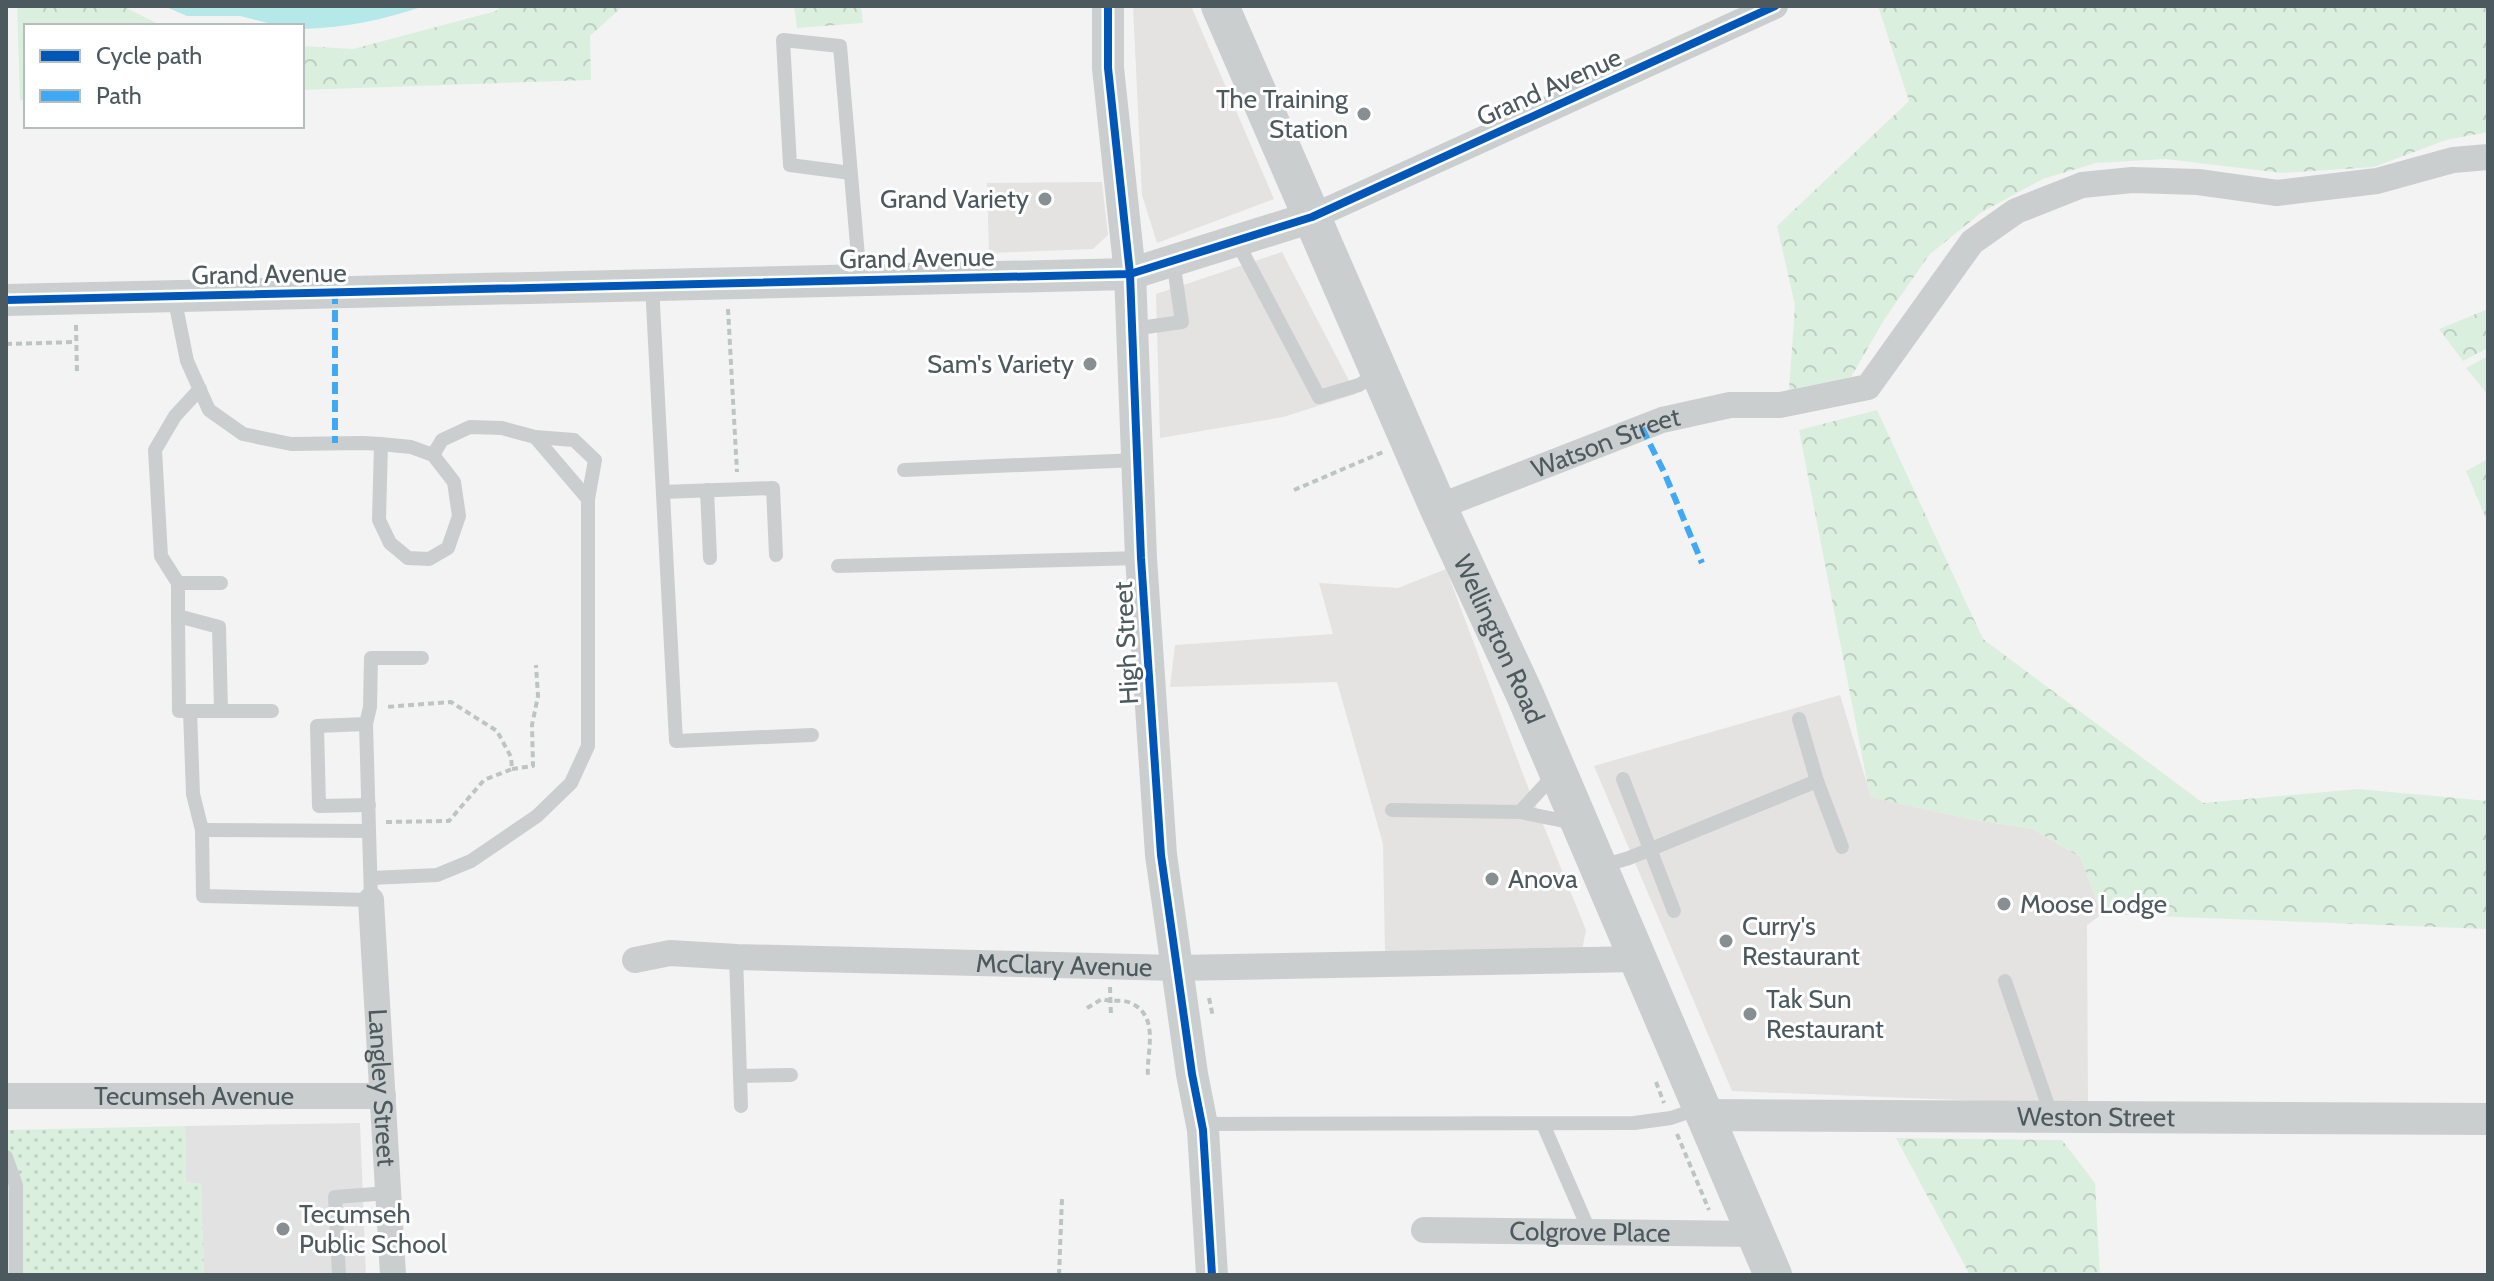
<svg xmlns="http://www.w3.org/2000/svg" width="2494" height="1281" font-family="Cabin,sans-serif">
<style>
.commercial{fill:#e4e3e1}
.education{fill:#e2e2e3}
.green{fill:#dbefdf}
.forest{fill:url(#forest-crowns)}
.park{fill:url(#park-dots)}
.water{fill:#b4e8e9}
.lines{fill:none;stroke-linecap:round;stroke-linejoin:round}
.path{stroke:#bcc5c1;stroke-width:4;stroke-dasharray:6 4;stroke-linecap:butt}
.service{stroke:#cbcecf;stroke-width:14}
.minor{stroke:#cbcecf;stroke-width:26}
.tertiary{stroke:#cbcecf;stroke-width:32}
.secondary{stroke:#cbcece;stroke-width:38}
.quiet{stroke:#3fa9f5;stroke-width:6;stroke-dasharray:12 6;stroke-linecap:butt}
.cycleway-casing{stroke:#fff;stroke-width:13}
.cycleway{stroke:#0057b8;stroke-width:8}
.poi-dot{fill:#878f92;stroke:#fff;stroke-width:3}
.labels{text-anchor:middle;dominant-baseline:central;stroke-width:6;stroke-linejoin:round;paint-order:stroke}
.street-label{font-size:26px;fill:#4c595e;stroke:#fff}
.poi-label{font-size:26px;fill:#4c595e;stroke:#fff;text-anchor:start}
</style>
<defs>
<pattern id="forest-crowns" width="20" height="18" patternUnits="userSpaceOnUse" patternTransform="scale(2)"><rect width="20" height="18" fill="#dbefdf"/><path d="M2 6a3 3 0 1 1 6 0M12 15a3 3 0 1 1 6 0" fill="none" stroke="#becfc2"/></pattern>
<pattern id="park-dots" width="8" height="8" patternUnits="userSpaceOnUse" patternTransform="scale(2)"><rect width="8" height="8" fill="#dbefdf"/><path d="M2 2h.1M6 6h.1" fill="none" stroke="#becfc2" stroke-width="1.8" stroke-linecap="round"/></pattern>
</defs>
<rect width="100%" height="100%" fill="#f4f3f3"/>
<g class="commercial">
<path d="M1133,6H1191L1274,199L1157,243L1142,195Z"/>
<path d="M1102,182L1108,235L1093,249L989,253L987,183Z"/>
<path d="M1282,252L1356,394L1283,417L1160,438L1156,294Z"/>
<path d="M1446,569L1526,782L1586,930L1582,950L1385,953L1383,844L1337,682L1170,687L1175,645L1333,634L1319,583L1398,588Z"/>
<path d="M1840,695L1871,797L1970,819L2033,829L2080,857L2102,914L2087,925L2088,1105L1732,1091L1594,766Z"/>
</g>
<g class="education">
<path d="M360,1123L366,1275H204L201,1184L186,1182L185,1126Z"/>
<path d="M6,1154L11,1167V1275H6Z"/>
</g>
<path class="green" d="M2488,356V395L2466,368Z"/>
<g class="forest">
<path d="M17,6H123L162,26H26V99L20,100Z"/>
<path d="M502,6H623L590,36L591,80L302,90V46L353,49L496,11Z"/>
<path d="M794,6H861L863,23L797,28Z"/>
<path d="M1878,6H2488V132L2446,140L2374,167L2282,173L2165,159L2096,163L2043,179L1982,212L1929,255L1884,320L1851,377L1789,390L1795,305L1777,226L1909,101Z"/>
<path d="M2488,309V348L2463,361L2439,329Z"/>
<path d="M1877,410L1983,639L2203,803L2358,789L2488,801V929L2102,914L2080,857L2033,829L1970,819L1870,797L1799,430Z"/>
<path d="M2488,459V523L2466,471Z"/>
<path d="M1896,1138L2062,1140L2095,1183L2100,1275H1970Z"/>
</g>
<path class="park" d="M185,1126L186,1182L201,1184L204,1275H11V1167L6,1154V1130Z"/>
<path class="water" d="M164,6H424C384,20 343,28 302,29V26H280L240,16H187Z"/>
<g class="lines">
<g class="path">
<path d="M728,309L737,472"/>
<path d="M76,325L77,375"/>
<path d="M6,344L76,342"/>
<path d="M1294,490L1383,452"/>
<path d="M512,769L533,766L532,725L538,696L536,665"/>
<path d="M386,822L449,821L484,780L512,769L511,757L497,731L451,702L386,707"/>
<path d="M1110,987L1111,1016"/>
<path d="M1209,998L1213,1017"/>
<path d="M1087,1008L1102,999C1113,1003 1122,998 1133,1004C1160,1019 1146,1052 1148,1077"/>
<path d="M1656,1082L1664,1103"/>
<path d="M1677,1134L1709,1210"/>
<path d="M1059,1275L1062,1198"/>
</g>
<g class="service">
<path d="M851,173L790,165L783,40L840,46L860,280"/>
<path d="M1236,240L1319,397L1359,385L1379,372"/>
<path d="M652,285L676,741L812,735"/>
<path d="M174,296L187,361L209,410L243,434L291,444L363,443L381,444L411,447L433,455L454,482L459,516L448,548L429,559L408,558L390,543L379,520L381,444"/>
<path d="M1132,329L1182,322L1173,260"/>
<path d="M535,437L574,440L595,460L588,499"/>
<path d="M904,470L1137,460"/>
<path d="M707,490L710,558"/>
<path d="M663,492L773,488L776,555"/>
<path d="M838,566L1141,558"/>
<path d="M178,583L161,556L155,450L175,416L200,389"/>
<path d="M178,616V583H221"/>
<path d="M190,711H179L178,616L219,627L221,711"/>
<path d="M272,711H190L193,794L202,830L203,896L371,900L366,724L370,707L371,658H422"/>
<path d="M366,724L317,726L319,806L369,805"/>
<path d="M1623,779L1674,911"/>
<path d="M1817,781L1842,847"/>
<path d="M1392,810L1520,812L1574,823"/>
<path d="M1520,812L1555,774"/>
<path d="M202,830L369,831"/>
<path d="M1599,867L1629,858L1817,781L1799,719"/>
<path d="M371,878L437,875L471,861L537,816L571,783L588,746V499L535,437L502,428L470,427L442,440L433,455"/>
<path d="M736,956L741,1106"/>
<path d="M2005,981L2052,1117"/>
<path d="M741,1076L791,1075"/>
<path d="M1203,1124L1634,1123L1671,1118L1700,1108"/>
<path d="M1543,1124L1589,1230"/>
<path d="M6,1157L16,1185V1275"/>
<path d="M339,1275L335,1197L388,1193"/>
</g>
<g class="minor">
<path d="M1312,217L1775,6"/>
<path id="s1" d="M1438,507L1662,420L1730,405H1780L1868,387L1972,242L2016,211L2082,185L2132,180L2198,182L2277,193L2377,181L2453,160L2488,157"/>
<path id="s2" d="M371,900L393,1275"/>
<path id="s3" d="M635,960L670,953L737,957L1176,968L1638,959"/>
<path id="s4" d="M6,1096H383"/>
<path id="s5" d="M1424,1230L1755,1234"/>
</g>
<g class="tertiary">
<path d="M1108,6V68L1130,274L1141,558L1161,855L1192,1074L1203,1130L1212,1275"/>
<path d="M6,300L1130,274L1312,217"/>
<path id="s6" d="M1704,1115L2488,1119"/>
</g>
<path class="secondary" id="s7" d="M1220,6L1438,507L1525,695L1773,1275"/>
<g class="quiet">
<path d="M335,292V443"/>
<path d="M1642,428L1664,472L1702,563"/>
</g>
<defs>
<g id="cycleway">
<path d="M1108,6V68L1130,274L1141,558L1161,855L1192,1074L1203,1130L1212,1275"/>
<path d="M6,300L1130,274L1312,217L1775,6"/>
</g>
</defs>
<use href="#cycleway" class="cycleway-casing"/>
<use href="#cycleway" class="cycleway"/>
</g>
<g class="poi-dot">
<circle cx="1364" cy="114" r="8"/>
<circle cx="1045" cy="199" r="8"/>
<circle cx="1090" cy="364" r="8"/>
<circle cx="1492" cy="879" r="8"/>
<circle cx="2004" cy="904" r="8"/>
<circle cx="1726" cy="941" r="8"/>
<circle cx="1750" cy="1014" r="8"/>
<circle cx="283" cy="1229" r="8"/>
</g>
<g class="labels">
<g class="street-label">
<text transform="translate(1549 87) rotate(-24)">Grand Avenue</text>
<text transform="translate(917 258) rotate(-1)">Grand Avenue</text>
<text transform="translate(269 274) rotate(-1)">Grand Avenue</text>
<text stroke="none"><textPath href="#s1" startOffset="180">Watson Street</textPath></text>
<text stroke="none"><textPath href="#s7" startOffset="692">Wellington Road</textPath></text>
<text transform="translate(1126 643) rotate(-93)">High Street</text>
<text stroke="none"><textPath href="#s3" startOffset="430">McClary Avenue</textPath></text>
<text stroke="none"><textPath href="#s2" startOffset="188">Langley Street</textPath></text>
<text stroke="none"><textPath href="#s4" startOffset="188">Tecumseh Avenue</textPath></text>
<text stroke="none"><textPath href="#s6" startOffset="392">Weston Street</textPath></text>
<text stroke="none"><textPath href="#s5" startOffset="166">Colgrove Place</textPath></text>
</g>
<g class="poi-label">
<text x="1348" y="99" text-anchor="end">The Training<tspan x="1348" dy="30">Station</tspan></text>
<text x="1029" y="199" text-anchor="end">Grand Variety</text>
<text x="1074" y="364" text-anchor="end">Sam's Variety</text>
<text x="1508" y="879">Anova</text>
<text x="2020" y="904">Moose Lodge</text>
<text x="1742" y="926">Curry's<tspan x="1742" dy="30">Restaurant</tspan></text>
<text x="1766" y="999">Tak Sun<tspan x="1766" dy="30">Restaurant</tspan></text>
<text x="299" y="1214">Tecumseh<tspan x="299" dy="30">Public School</tspan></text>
</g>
</g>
<rect width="2494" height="1281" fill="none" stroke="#4c595e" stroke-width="16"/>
<rect x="24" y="24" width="280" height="104" fill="#ffffff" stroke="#b7bdbf" stroke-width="2"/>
<rect x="40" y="50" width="40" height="12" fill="#0057b8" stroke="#b7bdbf" stroke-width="2"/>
<text x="96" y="64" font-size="24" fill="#4c595e">Cycle path</text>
<rect x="40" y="90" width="40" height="12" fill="#3fa9f5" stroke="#b7bdbf" stroke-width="2"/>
<text x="96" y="104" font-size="24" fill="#4c595e">Path</text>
</svg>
